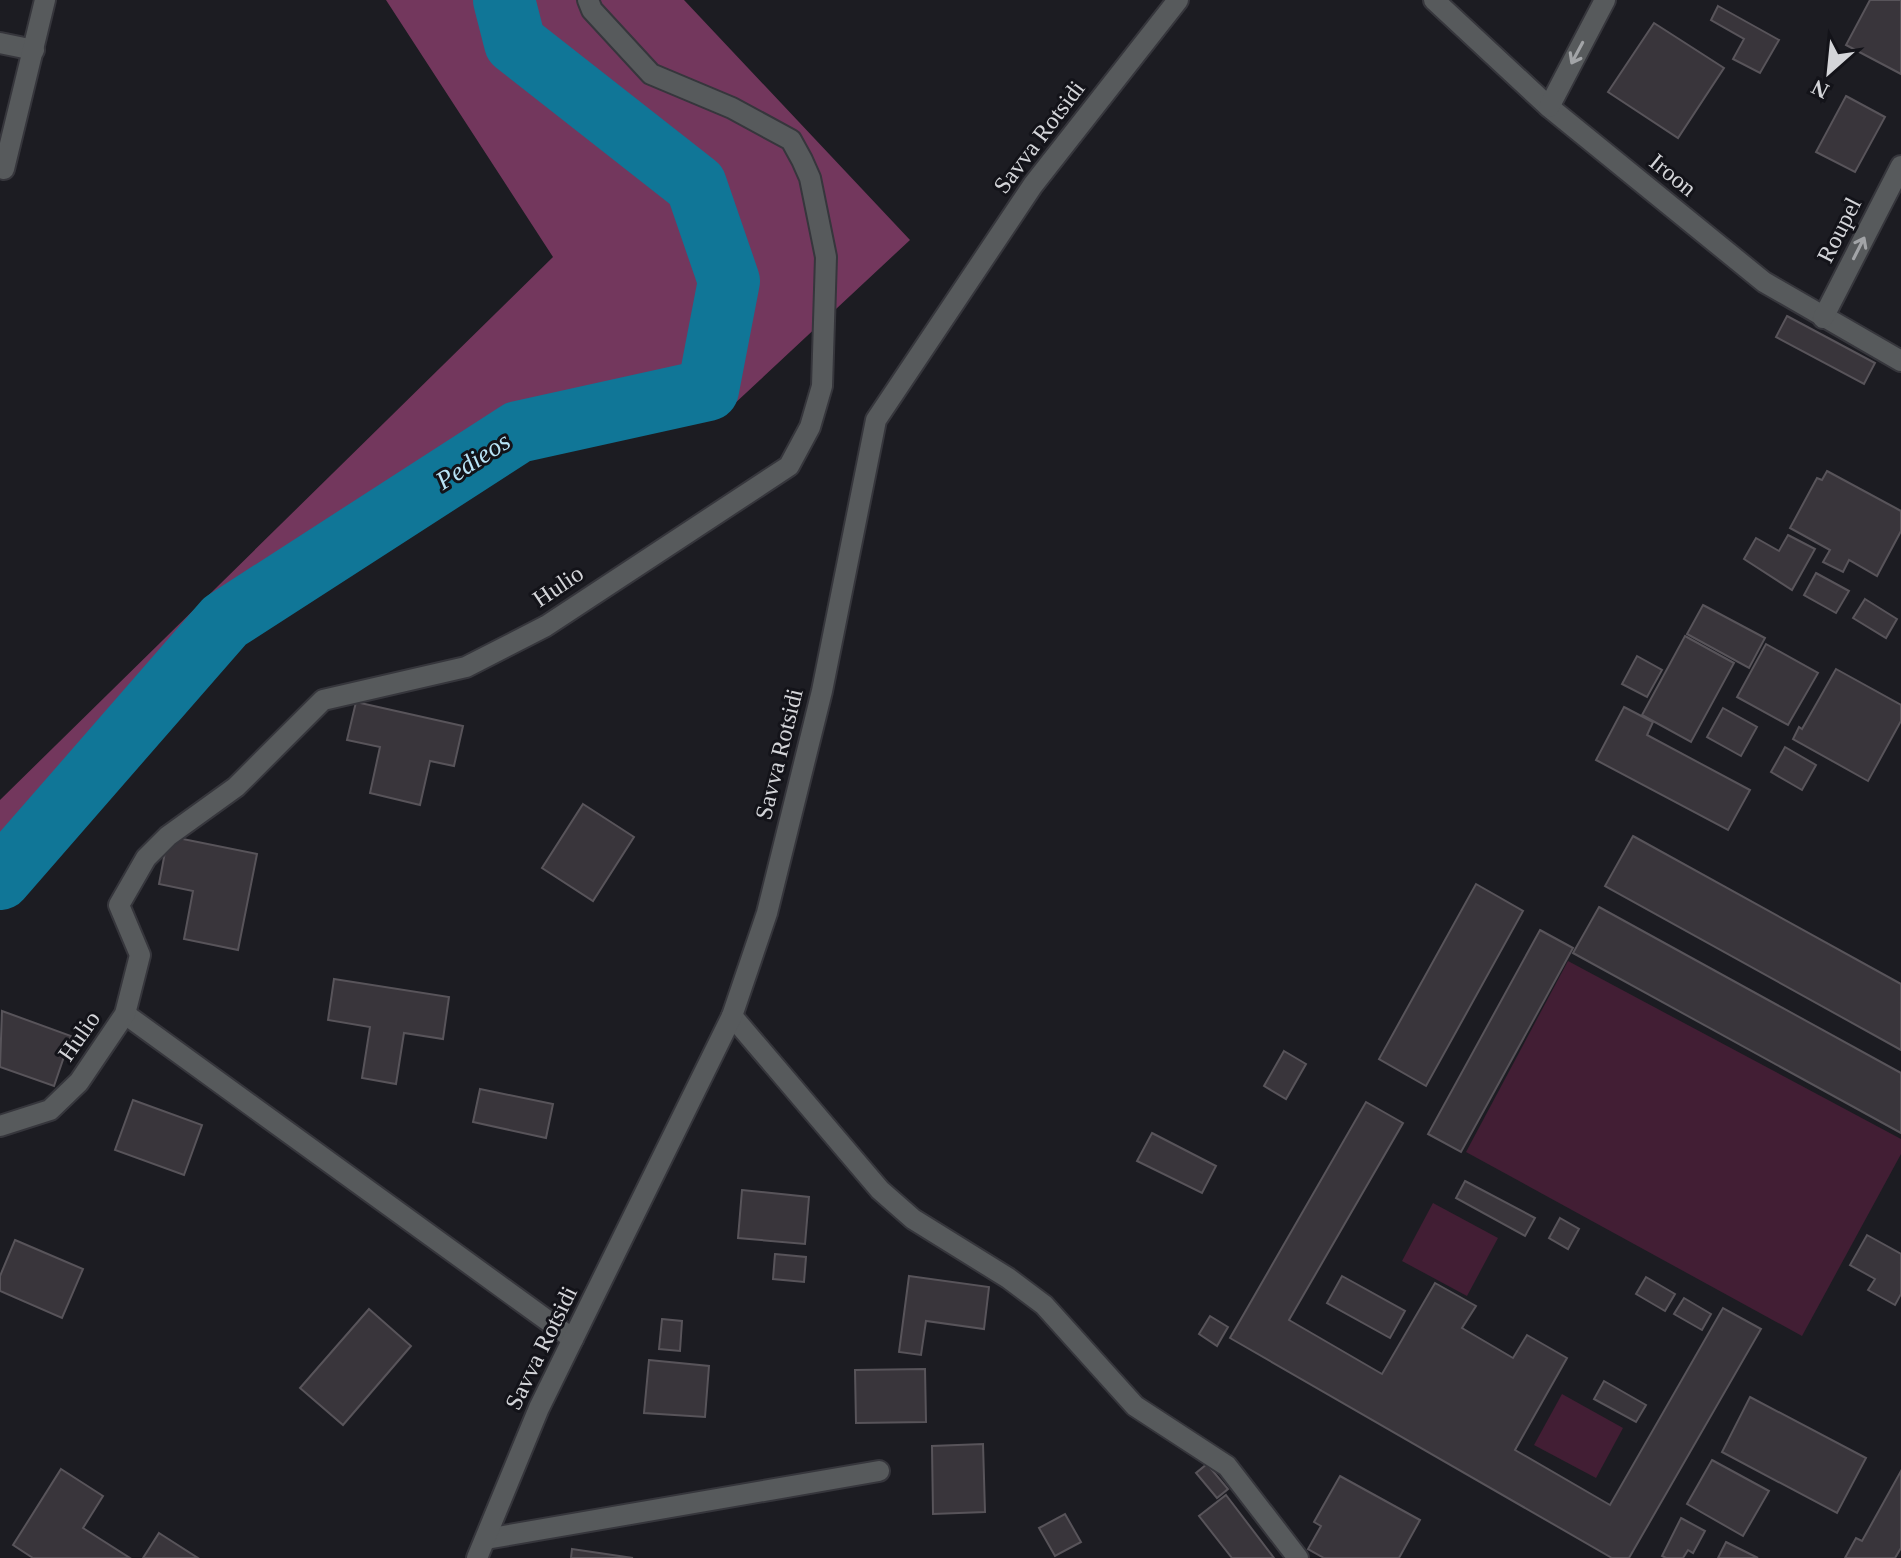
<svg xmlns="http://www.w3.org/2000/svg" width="1901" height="1558" font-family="'Times New Roman',serif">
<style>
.green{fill:#421e34}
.forest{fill:#73375d}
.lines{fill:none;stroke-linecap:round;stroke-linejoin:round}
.river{stroke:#107697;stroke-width:62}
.building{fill:#39353b;stroke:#58545a;stroke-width:2}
.minor-casing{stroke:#36363c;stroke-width:24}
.minor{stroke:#575a5c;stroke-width:20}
.oneway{stroke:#a2a4a7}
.labels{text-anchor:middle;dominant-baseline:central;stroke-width:6;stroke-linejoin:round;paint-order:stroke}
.street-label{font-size:24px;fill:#d4d5d9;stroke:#131319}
.water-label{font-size:26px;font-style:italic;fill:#b9e4f7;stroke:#131319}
</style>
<rect width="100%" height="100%" fill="#1c1c22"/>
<g class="green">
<path d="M1568,961L1901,1139V1154L1802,1336L1466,1152Z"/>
<path d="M1433,1203L1498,1238L1467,1296L1402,1261Z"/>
<path d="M1562,1394L1623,1428L1596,1478L1534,1445Z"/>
</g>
<path class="forest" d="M386,0H684L910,240L732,406L553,440L240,641L0,901V800L553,257Z"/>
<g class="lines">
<path class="river" d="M0,879L225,621L518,432L708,390L729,281L696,185L515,43L504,0"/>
</g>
<g class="building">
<path d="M1870,0H1901V74L1846,45Z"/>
<path d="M1718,6L1779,40L1760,73L1733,59L1744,39L1711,20Z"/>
<path d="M1654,23L1724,68L1678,138L1608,92Z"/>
<path d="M1846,96L1885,117L1855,172L1816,152Z"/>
<path d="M1787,316L1875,363L1864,384L1776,337Z"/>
<path d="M1827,471L1901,511V531L1877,576L1849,560L1843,572L1823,562L1830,550L1790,528L1817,478L1822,480Z"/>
<path d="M1788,535L1815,549L1792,590L1744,559L1756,538L1779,551Z"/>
<path d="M1816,573L1849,591L1836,613L1804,595Z"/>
<path d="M1865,599L1897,619L1886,638L1853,618Z"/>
<path d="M1703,605L1765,638L1749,668L1687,634Z"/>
<path d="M1685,636L1734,663L1691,742L1642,715Z"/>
<path d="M1766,644L1818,673L1788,725L1737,697Z"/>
<path d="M1637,656L1662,670L1647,697L1622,684Z"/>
<path d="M1836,669L1901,705V721L1868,781L1793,739L1799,727L1802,729Z"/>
<path d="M356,702L463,726L454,766L430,761L420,805L370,793L380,747L347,740Z"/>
<path d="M1624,707L1653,722L1647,735L1750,790L1728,830L1596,760Z"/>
<path d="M1723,708L1757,727L1741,756L1707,737Z"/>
<path d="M1785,747L1816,765L1802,790L1771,772Z"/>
<path d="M583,804L634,837L593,901L542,868Z"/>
<path d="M168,836L257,854L238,950L184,939L193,891L159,884Z"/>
<path d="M1633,836L1901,984V1050L1605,886Z"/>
<path d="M1476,884L1523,911L1426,1086L1379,1059Z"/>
<path d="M1599,907L1901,1073V1133L1573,953Z"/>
<path d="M1540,930L1573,948L1461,1152L1428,1134Z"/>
<path d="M334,979L449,997L443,1039L404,1033L396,1084L362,1078L370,1027L328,1020Z"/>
<path d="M2,1011L71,1036L54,1086L0,1067Z"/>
<path d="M1284,1051L1306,1064L1286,1099L1264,1086Z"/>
<path d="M480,1089L553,1104L546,1138L473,1122Z"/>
<path d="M133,1100L202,1125L184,1175L115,1150Z"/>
<path d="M1366,1102L1403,1123L1289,1320L1382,1374L1435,1283L1476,1306L1462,1328L1513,1358L1527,1335L1567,1358L1515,1450L1610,1505L1723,1308L1761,1329L1629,1558H1612L1230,1338Z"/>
<path d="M1152,1133L1216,1166L1202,1193L1137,1161Z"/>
<path d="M1465,1181L1535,1218L1525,1236L1456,1198Z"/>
<path d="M742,1190L809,1197L805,1244L738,1238Z"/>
<path d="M1560,1218L1579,1229L1568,1249L1549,1238Z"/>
<path d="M1867,1235L1901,1254V1294L1895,1305L1868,1290L1875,1279L1850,1265Z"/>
<path d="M15,1240L83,1269L62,1318L0,1291V1276Z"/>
<path d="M775,1254L806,1257L804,1282L773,1279Z"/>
<path d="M909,1276L989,1287L984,1329L926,1321L921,1355L899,1352Z"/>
<path d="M1342,1276L1405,1311L1390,1338L1327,1303Z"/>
<path d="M1646,1277L1675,1294L1665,1311L1636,1294Z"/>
<path d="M1684,1298L1711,1314L1702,1330L1674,1314Z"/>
<path d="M369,1309L411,1346L343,1425L300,1388Z"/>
<path d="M1210,1316L1228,1327L1217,1346L1199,1334Z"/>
<path d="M662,1319L682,1321L680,1351L659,1349Z"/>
<path d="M649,1360L709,1366L705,1417L644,1413Z"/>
<path d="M925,1369L926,1422L856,1423L855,1370Z"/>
<path d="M1604,1381L1646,1405L1636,1422L1594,1399Z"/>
<path d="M1750,1397L1866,1458L1837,1513L1722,1452Z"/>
<path d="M983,1444L985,1512L933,1514L932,1446Z"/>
<path d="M1712,1460L1769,1491L1743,1536L1687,1504Z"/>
<path d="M1207,1464L1228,1489L1217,1498L1196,1473Z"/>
<path d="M61,1469L103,1496L83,1528L130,1558H33L13,1545Z"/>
<path d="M1901,1471V1548L1895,1558H1845L1856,1538L1862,1541Z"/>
<path d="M1340,1476L1420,1520L1399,1558H1324L1308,1549L1321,1526L1314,1522Z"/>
<path d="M1226,1495L1274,1558H1232L1199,1516Z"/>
<path d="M1065,1514L1081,1542L1055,1556L1039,1528Z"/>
<path d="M1681,1518L1705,1531L1693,1553L1688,1550L1683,1558H1666L1662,1556Z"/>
<path d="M159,1533L198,1558H143Z"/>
<path d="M1726,1542L1758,1558H1718Z"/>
<path d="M572,1549L633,1558H571Z"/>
</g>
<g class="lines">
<defs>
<g id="minor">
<path d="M1434,0L1549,107L1764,282L1901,361"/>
<path d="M0,43L34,50"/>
<path d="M1549,107L1605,0"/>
<path d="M4,169L45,0"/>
<path d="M1823,318L1901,166"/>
<path d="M125,1014L573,1339"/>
<path d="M732,1016L880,1190L913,1219L1008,1278L1044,1305L1135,1406L1227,1466L1298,1558"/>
<path d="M0,1126L50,1110L79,1082L125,1014L140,955L119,905L146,858L168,836L236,787L323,700L466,667L546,626L789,466L810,427L822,386L826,257L810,178L802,160L791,140L732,108L651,74L592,10L588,0"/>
<path d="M486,1539L879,1471"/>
<path d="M477,1558L539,1408L732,1016L767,913L822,691L876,420L1033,185L1178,0"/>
</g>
</defs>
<use href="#minor" class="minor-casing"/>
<use href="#minor" class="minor"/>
</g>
<defs><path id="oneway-shaft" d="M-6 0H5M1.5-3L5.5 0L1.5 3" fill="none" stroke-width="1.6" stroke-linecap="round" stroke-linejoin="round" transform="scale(2)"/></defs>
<g class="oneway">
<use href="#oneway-shaft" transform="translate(1577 53) rotate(118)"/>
<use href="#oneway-shaft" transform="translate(1859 248) rotate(-63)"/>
</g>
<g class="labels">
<g class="street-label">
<text transform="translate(1039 137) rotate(-53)">Savva Rotsidi</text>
<text transform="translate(1673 175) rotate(39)">Iroon</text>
<text transform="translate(1839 230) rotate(-63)">Roupel</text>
<text transform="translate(558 586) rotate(-34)">Hulio</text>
<text transform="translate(779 754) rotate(-76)">Savva Rotsidi</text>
<text transform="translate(79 1036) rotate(-55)">Hulio</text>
<text transform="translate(541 1348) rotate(-64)">Savva Rotsidi</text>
</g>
<g class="water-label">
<text transform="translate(473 461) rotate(-33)">Pedieos</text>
</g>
</g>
<g transform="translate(1829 72) rotate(207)" stroke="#131319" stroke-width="6" paint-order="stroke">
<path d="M0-6L14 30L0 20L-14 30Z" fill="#d4d5d9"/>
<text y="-12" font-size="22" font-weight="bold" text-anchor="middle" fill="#d4d5d9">N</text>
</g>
</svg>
